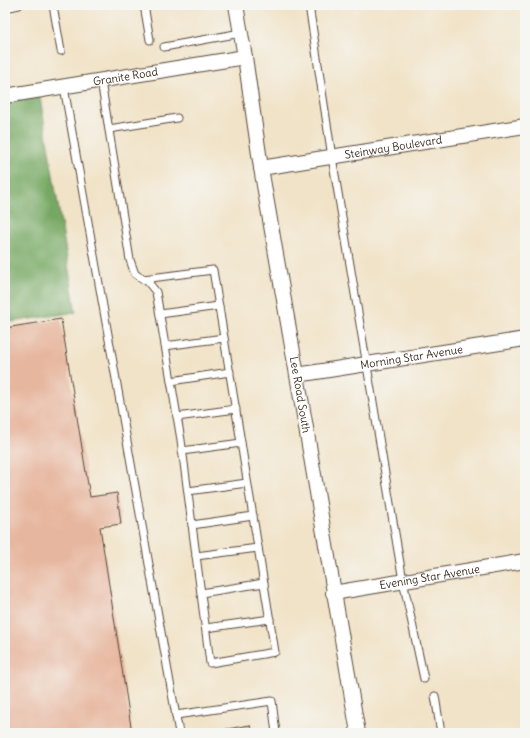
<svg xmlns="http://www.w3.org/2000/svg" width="530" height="738" font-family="Delius,sans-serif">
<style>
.forest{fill:#77a863;stroke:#596940}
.building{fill:#e7b69e}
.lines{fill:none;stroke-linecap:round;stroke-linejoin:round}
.service-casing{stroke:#564638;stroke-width:9}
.minor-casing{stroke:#564638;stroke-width:16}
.service{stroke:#fff;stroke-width:7}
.minor{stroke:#fff;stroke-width:14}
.labels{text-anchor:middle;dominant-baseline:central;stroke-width:3;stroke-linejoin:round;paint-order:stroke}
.street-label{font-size:11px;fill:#3b2a1e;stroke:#f6f6f2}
</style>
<rect width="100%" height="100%" fill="#f6f6f2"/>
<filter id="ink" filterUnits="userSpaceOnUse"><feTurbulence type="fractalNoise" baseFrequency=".025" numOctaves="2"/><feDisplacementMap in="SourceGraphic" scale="8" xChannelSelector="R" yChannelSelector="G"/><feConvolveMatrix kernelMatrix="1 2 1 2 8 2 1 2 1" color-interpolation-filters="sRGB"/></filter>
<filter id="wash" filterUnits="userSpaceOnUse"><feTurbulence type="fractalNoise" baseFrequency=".012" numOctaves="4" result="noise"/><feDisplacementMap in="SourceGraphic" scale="16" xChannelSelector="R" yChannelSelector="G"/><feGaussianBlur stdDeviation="0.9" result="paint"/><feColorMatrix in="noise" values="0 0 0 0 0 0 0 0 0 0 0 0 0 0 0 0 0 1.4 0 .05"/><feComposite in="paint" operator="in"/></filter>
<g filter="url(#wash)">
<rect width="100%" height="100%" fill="#f1e3c8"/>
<path class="forest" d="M39,91L76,312L5,323V96Z"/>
<g id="blocks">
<g class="building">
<path d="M61,319L90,497L117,493L121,524L100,527L132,733H5V328Z"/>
<path d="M250,725L252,733H210V732Z"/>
</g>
</g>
</g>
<g filter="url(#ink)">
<use href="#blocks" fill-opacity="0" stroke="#564638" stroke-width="1"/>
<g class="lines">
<defs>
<g id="service">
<path d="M53,5L61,51"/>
<path d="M144,5L150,40"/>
<path d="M309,5L332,157L403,581L424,679"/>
<path d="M5,8L19,5"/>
<path d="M164,47L241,33"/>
<path d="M101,81L130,260L135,274L148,282L156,292L181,440L210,663L275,652L213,270L143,279"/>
<path d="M64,87L179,733"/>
<path d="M109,129L177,118"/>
<path d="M160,314L219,306"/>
<path d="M165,346L224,338"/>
<path d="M171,381L230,372"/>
<path d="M177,417L236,409"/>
<path d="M182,451L241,443"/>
<path d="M188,491L247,483"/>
<path d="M192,525L253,516"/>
<path d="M196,556L258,548"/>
<path d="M201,593L264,583"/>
<path d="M206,628L270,619"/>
<path d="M435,696L441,733"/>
<path d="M176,715L272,701L276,733"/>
</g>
<g id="minor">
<path id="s1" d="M236,5L245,57L261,168L297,375L358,733"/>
<path id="s2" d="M5,96L245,57"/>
<path id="s3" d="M261,168L525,126"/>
<path id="s4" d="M297,375L525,339"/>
<path id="s5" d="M333,593L525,561"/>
</g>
</defs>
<use href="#service" class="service-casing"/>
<use href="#minor" class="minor-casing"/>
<use href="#service" class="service"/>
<use href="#minor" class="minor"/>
</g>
</g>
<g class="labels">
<g class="street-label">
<text stroke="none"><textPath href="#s2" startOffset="122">Granite Road</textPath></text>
<text stroke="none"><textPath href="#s3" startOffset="134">Steinway Boulevard</textPath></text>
<text stroke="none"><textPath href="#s4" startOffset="116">Morning Star Avenue</textPath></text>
<text stroke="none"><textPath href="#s1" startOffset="395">Lee Road South</textPath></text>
<text stroke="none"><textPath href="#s5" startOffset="98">Evening Star Avenue</textPath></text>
</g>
</g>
<rect width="530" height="738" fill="none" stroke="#f6f6f2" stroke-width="20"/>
</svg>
